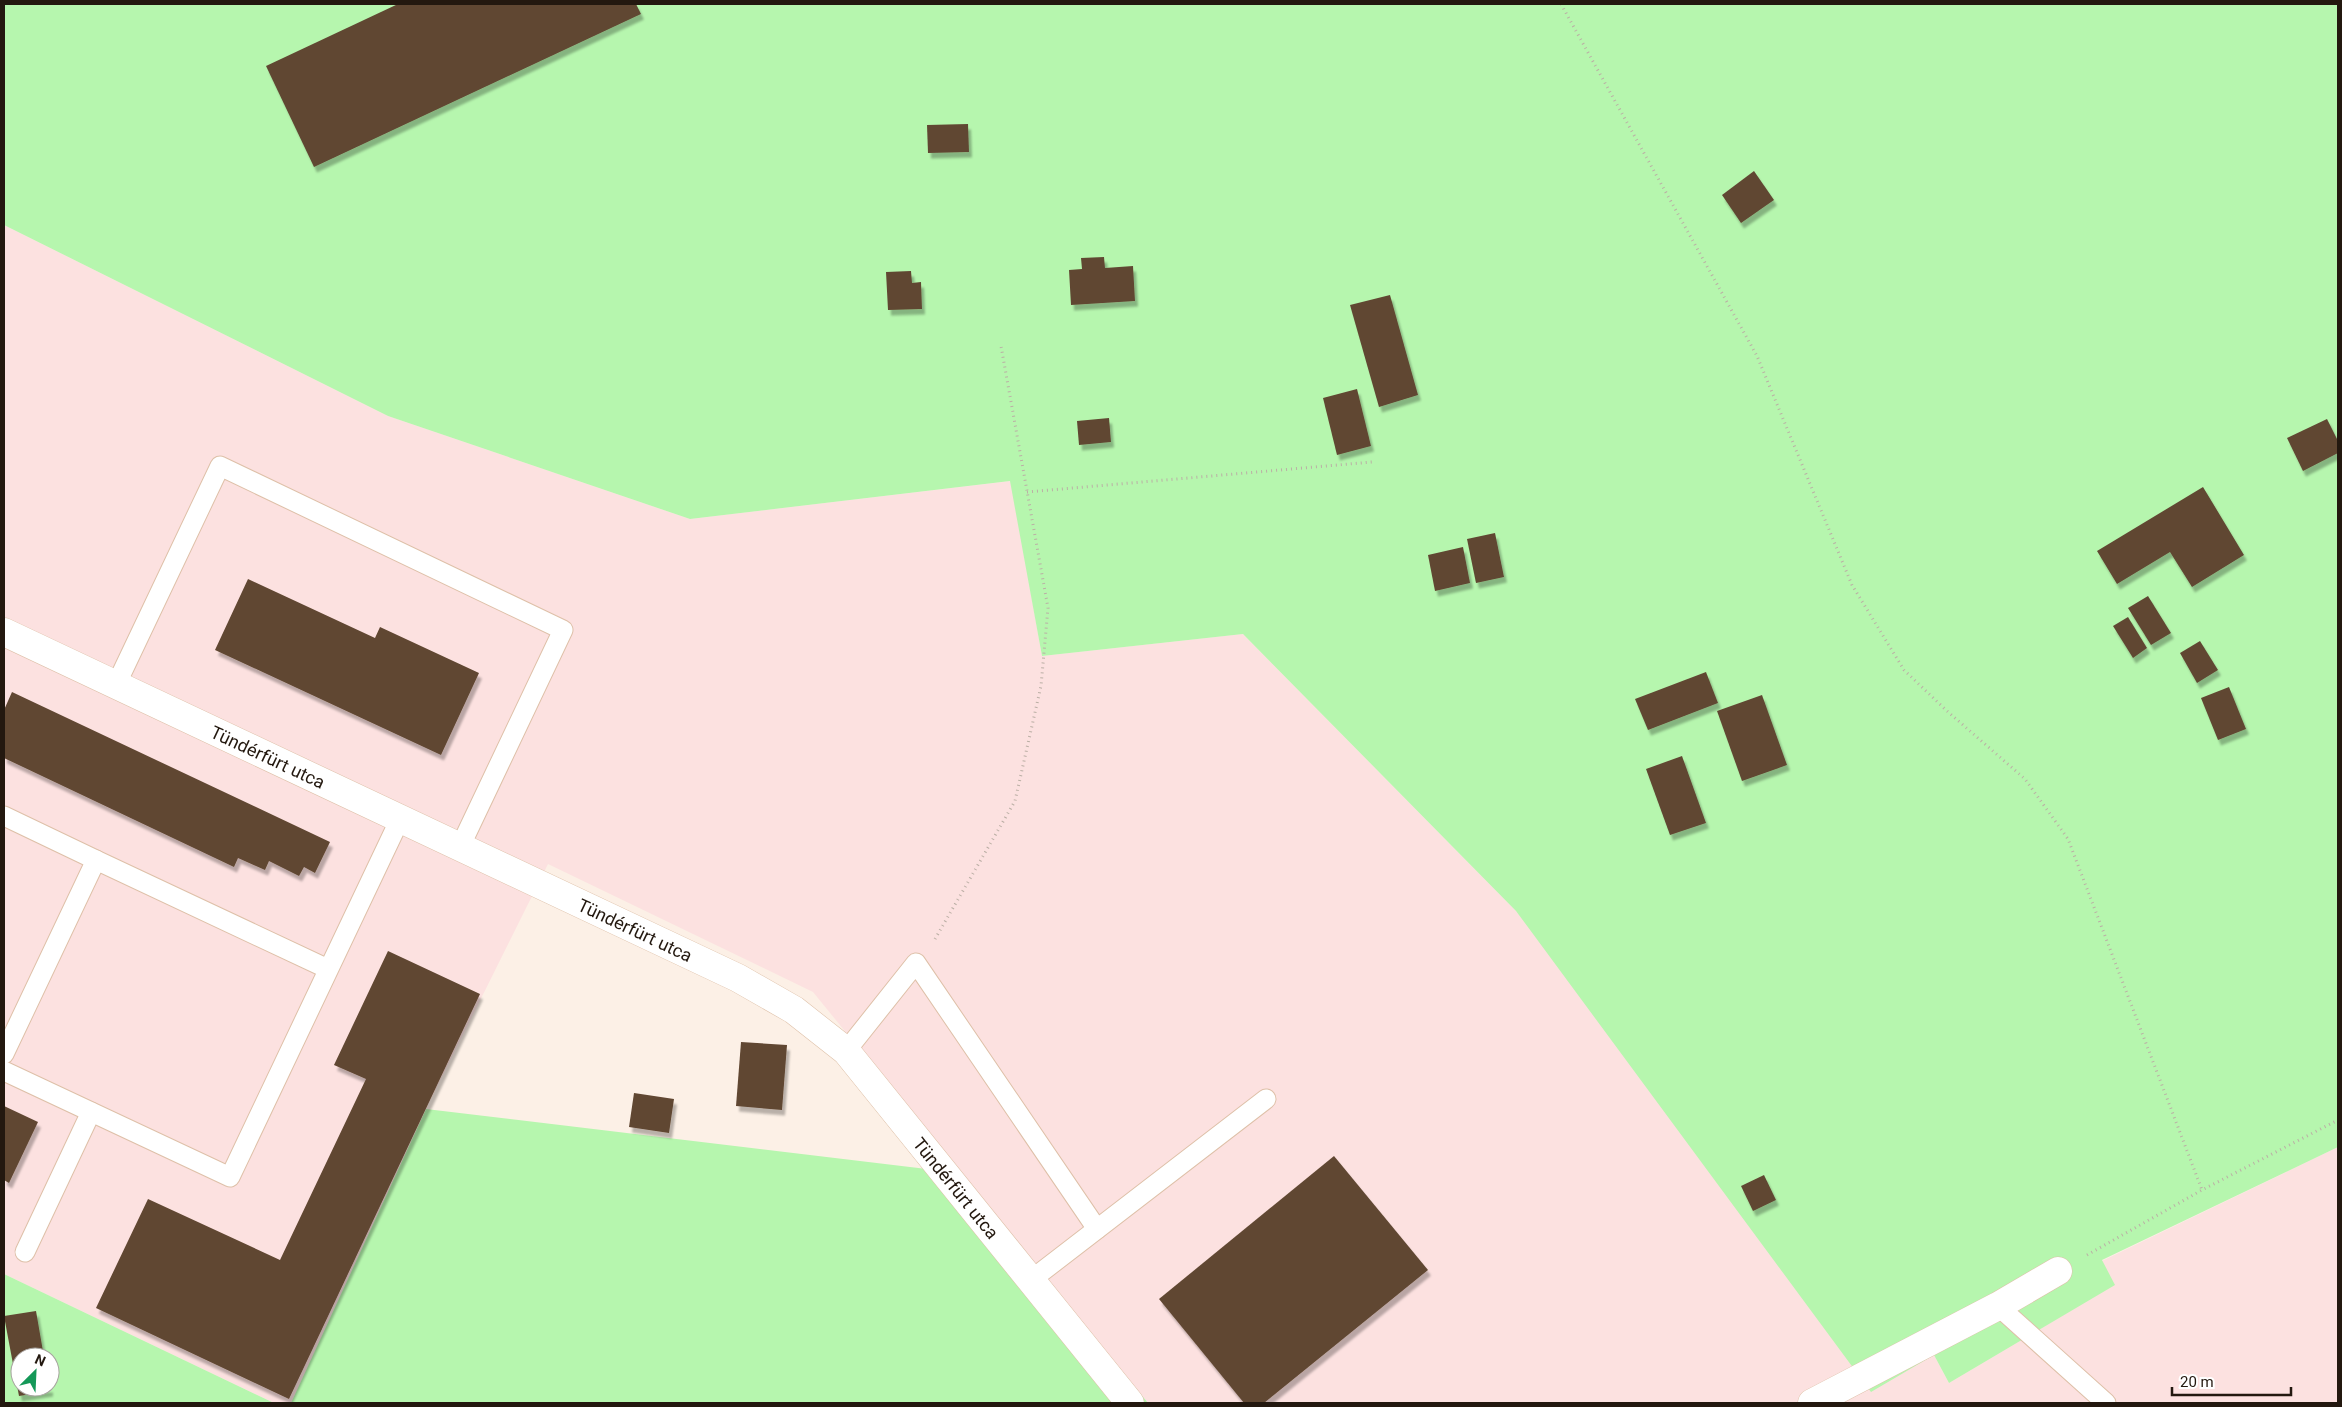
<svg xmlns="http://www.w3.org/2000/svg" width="2342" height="1407" font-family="Roboto,sans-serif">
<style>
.industrial{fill:#fce1e0}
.green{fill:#b6f6ae;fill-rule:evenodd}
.building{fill:#604732;filter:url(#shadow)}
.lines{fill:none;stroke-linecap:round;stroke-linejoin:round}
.lane-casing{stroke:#dec0a8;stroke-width:21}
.street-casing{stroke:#dec0a8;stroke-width:29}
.path{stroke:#bbafa5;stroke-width:3;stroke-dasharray:1 4;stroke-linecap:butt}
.lane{stroke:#fff;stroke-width:19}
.street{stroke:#fff;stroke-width:28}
.labels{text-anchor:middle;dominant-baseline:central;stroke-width:5;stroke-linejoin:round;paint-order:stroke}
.street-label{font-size:18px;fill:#23180f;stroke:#fff}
</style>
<defs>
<filter id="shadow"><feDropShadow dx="3" dy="5.5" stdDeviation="1" flood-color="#0004"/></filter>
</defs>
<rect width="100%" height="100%" fill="#fcf0e6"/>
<path class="industrial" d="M4,225L388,416L690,519L1011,481L1042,656L1243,634L1516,911L1934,1355L1949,1383L2114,1285L2102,1261L2338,1147V1403H1148L813,992L548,864L426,1109L291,1403H274L4,1274Z"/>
<g class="green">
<path d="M4,4H2338V1147L2102,1260L2115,1285L1949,1383L1934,1355L1871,1392L1516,911L1243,634L1042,656L1010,481L690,519L388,416L4,225Z"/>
<path d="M426,1109L960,1173L1148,1403H291Z"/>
<path d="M4,1274L274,1403H4ZM20,1357H50V1387H20Z"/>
</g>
<g class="building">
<path d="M398,4H636L641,14L314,167L266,66Z"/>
<path d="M968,124L969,152L928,153L927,125Z"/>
<path d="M1754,171L1774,200L1741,223L1722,195Z"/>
<path d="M1104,257L1105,268L1133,266L1135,301L1071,305L1069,270L1082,269L1081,258Z"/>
<path d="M911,271L912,283L921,282L922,309L888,310L886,272Z"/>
<path d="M1390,295L1418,395L1379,407L1350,305Z"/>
<path d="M1357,389L1371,446L1337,455L1323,398Z"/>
<path d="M1109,418L1111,442L1079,445L1077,421Z"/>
<path d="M2327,419L2338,441V453L2303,471L2287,438Z"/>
<path d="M2203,487L2244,555L2192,587L2170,552L2117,584L2097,551Z"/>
<path d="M1495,533L1504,577L1476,583L1467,539Z"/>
<path d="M1463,547L1470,583L1435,591L1428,555Z"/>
<path d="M248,579L375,638L380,627L479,673L441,755L215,650Z"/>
<path d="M2148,596L2171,633L2151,645L2128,608Z"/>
<path d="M2128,617L2147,648L2133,658L2113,626Z"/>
<path d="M2200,641L2218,670L2197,683L2180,653Z"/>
<path d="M1706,672L1718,703L1648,730L1635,699Z"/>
<path d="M2229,687L2246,729L2218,740L2201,698Z"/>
<path d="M12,692L330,842L315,873L304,867L299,876L269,861L265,870L238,858L234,867L4,758V710Z"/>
<path d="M1762,695L1787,765L1742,781L1717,711Z"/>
<path d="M1682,756L1706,823L1670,835L1646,769Z"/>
<path d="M388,951L480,994L289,1399L96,1308L148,1199L280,1260L366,1079L334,1065Z"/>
<path d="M741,1042L787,1045L782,1110L736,1106Z"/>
<path d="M634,1093L674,1099L669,1133L629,1127Z"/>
<path d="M4,1106L38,1122L9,1183L4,1180Z"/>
<path d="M1334,1156L1428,1270L1264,1403H1244L1159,1299Z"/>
<path d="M1764,1175L1776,1200L1753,1211L1741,1186Z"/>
<path d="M36,1311L44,1357H20V1387H50V1391L19,1396L4,1316Z"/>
</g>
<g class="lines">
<defs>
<g id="lane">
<path d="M116,685L220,466L563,630L460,847"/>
<path d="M4,816L96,860"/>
<path d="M846,1051L916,963L1097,1229"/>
<path d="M4,1054L96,860L328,969"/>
<path d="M4,1071L230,1177L400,819"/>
<path d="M25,1252L91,1112"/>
<path d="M1031,1280L1266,1099"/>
<path d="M1998,1306L2106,1403"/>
</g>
<g id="street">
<path id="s1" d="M4,632L738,978L794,1010L846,1051L1130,1403"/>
<path d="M1812,1403L1998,1306L2058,1271"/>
</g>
</defs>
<use href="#lane" class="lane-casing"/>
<use href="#street" class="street-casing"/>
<g class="path">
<path d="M1561,4L1757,356L1852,585L1904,670L1947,711L2025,779L2068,839L2202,1190"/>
<path d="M1027,492L1372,462"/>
<path d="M935,939L1015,801L1041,686L1048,608L1001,346"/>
<path d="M2087,1255L2202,1190L2338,1120"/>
</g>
<use href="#lane" class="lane"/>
<use href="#street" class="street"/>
</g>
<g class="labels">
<g class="street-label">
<text stroke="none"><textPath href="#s1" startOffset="292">Tündérfürt utca</textPath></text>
<text stroke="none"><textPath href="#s1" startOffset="698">Tündérfürt utca</textPath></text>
<text stroke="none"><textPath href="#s1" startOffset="1118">Tündérfürt utca</textPath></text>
</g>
</g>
<rect width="2342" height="1407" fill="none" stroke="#23180f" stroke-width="10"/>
<g transform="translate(35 1372) rotate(24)"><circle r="24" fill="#ffffff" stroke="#a7a39f"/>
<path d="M0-4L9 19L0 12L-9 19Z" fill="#149858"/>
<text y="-8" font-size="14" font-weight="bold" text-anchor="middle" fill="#23180f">N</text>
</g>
<path d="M2172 1387v8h119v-8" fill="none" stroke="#23180f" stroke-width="2.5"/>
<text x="2180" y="1387" font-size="15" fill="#23180f" stroke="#ffffff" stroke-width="4" paint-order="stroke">20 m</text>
</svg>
